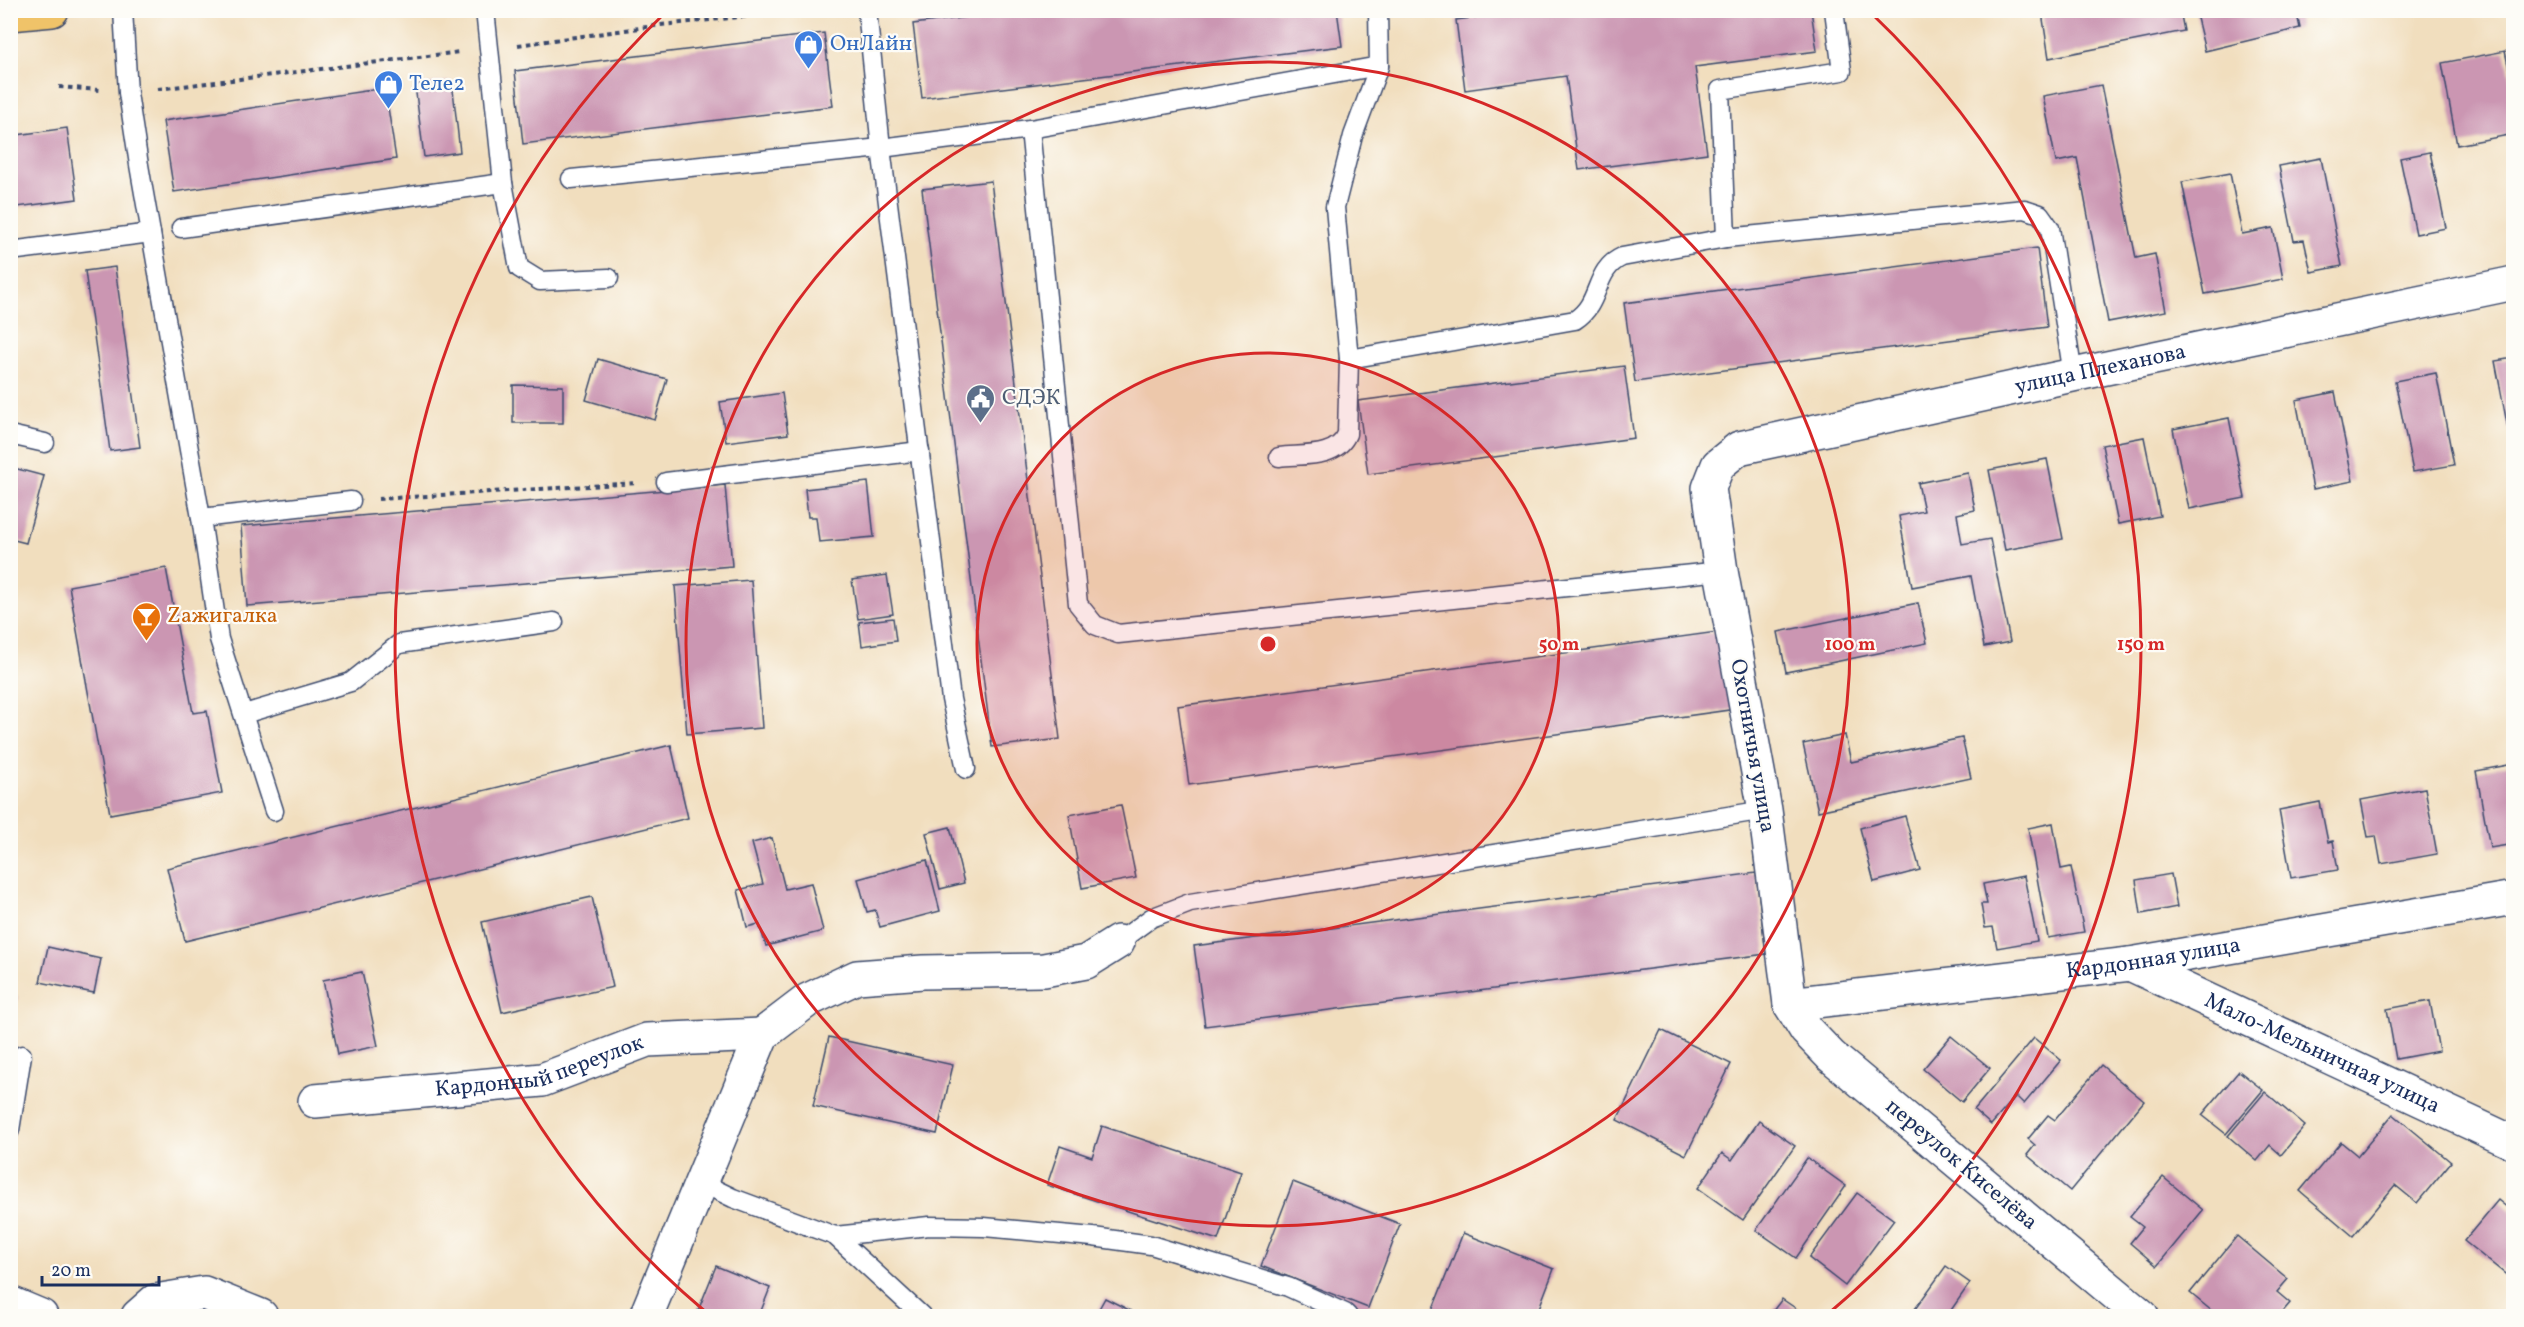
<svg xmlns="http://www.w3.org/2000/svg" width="2524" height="1327" font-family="Vollkorn,serif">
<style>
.building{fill:#cb96b2}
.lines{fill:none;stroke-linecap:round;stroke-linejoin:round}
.lane-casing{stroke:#3b496c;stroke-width:21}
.street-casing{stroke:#3b496c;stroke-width:36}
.primary-casing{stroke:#3b496c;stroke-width:36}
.path{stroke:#3b496c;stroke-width:4;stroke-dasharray:4.5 4.5;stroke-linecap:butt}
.lane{stroke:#fff;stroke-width:18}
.street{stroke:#fff;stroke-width:33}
.primary{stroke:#f0c369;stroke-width:33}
.ring{fill:none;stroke:#d62828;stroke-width:3}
.labels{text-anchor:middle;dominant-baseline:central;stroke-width:4.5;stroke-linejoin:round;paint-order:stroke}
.shop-label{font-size:22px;fill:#366cbe;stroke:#fdfcf7;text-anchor:start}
.street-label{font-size:22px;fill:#1b2f5e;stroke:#fdfcf7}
.service-label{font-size:22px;fill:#4e5e75;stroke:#fdfcf7;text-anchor:start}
.food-label{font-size:22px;fill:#c56008;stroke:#fdfcf7;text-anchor:start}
.centre{fill:#d62828;stroke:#fdfcf7;stroke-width:3}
.ring-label{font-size:18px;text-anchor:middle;font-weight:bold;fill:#d62828;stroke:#fdfcf7;stroke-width:4.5;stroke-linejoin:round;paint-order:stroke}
</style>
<rect width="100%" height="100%" fill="#fdfcf7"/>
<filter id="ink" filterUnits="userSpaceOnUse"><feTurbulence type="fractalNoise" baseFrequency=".0167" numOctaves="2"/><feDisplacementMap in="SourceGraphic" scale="12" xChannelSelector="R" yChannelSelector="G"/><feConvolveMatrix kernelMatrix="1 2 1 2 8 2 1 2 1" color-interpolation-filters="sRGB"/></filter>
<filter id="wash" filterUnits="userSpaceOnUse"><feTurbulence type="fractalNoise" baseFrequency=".008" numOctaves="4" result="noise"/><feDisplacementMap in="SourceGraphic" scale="24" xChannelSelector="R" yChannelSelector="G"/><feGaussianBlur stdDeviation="1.35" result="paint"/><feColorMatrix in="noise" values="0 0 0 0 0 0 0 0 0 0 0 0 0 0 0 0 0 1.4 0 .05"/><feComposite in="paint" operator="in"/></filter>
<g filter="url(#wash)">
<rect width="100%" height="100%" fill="#f1debe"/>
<g id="blocks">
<g class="building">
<path d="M1024,10H1337L1342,46L922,98L913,24Z"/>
<path d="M1531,10H1811L1817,51L1695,67L1707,153L1579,170L1566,76L1465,90L1456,20Z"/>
<path d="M2046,10H2180L2184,31L2049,58L2043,19Z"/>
<path d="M2195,10H2296L2300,28L2205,51Z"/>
<path d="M824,33L833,106L523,144L515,71Z"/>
<path d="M2505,51L2514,93V134L2457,145L2442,63Z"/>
<path d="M452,81L460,152L424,157L415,85Z"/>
<path d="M2101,85L2136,258L2155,254L2166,311L2108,322L2077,158L2056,162L2043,96Z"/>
<path d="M385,88L396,159L174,192L163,121Z"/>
<path d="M67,128L77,199L10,208V136Z"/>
<path d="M2430,152L2446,228L2416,234L2400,158Z"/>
<path d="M2321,158L2342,266L2311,272L2304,240L2294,241L2279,166Z"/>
<path d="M2230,173L2242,234L2273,228L2283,279L2205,294L2182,182Z"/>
<path d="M991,181L1060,739L992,747L922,189Z"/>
<path d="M2037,248L2047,327L1635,382L1624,303Z"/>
<path d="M115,267L140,447L110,451L85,271Z"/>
<path d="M2514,358V428L2508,429L2495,361Z"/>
<path d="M598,359L667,379L655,420L586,400Z"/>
<path d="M1624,366L1634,438L1368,474L1358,401Z"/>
<path d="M2436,373L2454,465L2413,472L2395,381Z"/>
<path d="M513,385L563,386V423H513Z"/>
<path d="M2335,392L2353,481L2313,489L2296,400Z"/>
<path d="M782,393L788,434L726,442L720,402Z"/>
<path d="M2229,418L2245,498L2189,509L2173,429Z"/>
<path d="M2144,437L2160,516L2118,524L2102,445Z"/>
<path d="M2047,459L2063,539L2005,550L1989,470Z"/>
<path d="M10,467L44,476L26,543L10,539Z"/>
<path d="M1968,473L1975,510L1957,514L1962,544L1990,539L2010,642L1984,647L1971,576L1912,587L1899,516L1924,511L1918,483Z"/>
<path d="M868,482L874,537L819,542L816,517H808L805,489Z"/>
<path d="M725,485L732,566L247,606L241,526Z"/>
<path d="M166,568L193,713L207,711L222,793L110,814L69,586Z"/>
<path d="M887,575L893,614L858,619L852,580Z"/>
<path d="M751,580L762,728L687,734L675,586Z"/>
<path d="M1918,603L1927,643L1786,672L1778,632Z"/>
<path d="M893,618L896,641L862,646L859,622Z"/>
<path d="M1724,631L1736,709L1189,785L1178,706Z"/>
<path d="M1845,735L1851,762L1962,738L1971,778L1818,811L1803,744Z"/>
<path d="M671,745L688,818L185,941L167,868Z"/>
<path d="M2514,764V844L2490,848L2476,771Z"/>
<path d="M2425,788L2437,854L2381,864L2376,836L2368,837L2361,800Z"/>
<path d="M2320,802L2328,842L2333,841L2338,870L2291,878L2279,810Z"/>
<path d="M1121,805L1136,878L1082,888L1069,815Z"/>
<path d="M1905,816L1920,870L1874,882L1860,828Z"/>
<path d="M2053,823L2061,869L2071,867L2084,932L2048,938L2028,828Z"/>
<path d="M950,827L964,883L940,889L926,833Z"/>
<path d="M772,838L785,889L811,883L823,931L766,946L759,924L747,927L738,890L763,884L752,843Z"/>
<path d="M927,860L940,911L880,927L875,910L867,912L858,879Z"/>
<path d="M1756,873L1766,954L1205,1026L1194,946Z"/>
<path d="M2171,874L2177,907L2141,914L2136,880Z"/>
<path d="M2024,876L2037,941L1997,948L1993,927L1985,928L1981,904H1987L1983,884Z"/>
<path d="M592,897L613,987L502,1012L482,922Z"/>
<path d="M48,947L101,959L94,993L40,982Z"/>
<path d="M362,972L378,1046L338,1054L323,980Z"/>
<path d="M10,994L18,997L11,1014H10Z"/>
<path d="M2430,1001L2439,1051L2396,1059L2387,1009Z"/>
<path d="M1661,1030L1731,1064L1686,1155L1617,1120Z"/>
<path d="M1951,1036L1990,1068L1962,1102L1923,1069Z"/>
<path d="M829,1037L953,1065L937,1134L813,1106Z"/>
<path d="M2034,1038L2061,1060L2024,1104L2016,1096L1991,1125L1974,1110Z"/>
<path d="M2101,1065L2144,1101L2070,1191L2027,1155L2035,1145L2028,1139L2048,1115L2055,1120Z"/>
<path d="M2239,1071L2263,1090L2226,1134L2202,1115Z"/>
<path d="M2265,1092L2305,1126L2281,1155L2270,1145L2257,1161L2228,1136Z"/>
<path d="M2393,1114L2451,1162L2417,1203L2395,1185L2353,1236L2300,1191L2341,1142L2358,1156Z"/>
<path d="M1759,1121L1795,1146L1743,1220L1698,1188L1722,1153L1732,1160Z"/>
<path d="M1102,1126L1241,1172L1218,1240L1047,1185L1060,1146L1092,1157Z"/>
<path d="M1807,1158L1846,1186L1796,1258L1756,1230Z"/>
<path d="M2163,1177L2203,1210L2157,1266L2130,1243L2143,1227L2130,1217Z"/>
<path d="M1293,1182L1400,1224L1368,1308L1261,1266Z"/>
<path d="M1857,1193L1894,1220L1845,1286L1809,1258Z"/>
<path d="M2498,1200L2514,1213V1281L2464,1241Z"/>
<path d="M1463,1233L1554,1269L1536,1316H1430Z"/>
<path d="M2237,1236L2288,1279L2277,1292L2290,1303L2279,1316H2218L2190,1293Z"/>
<path d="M716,1266L770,1288L759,1316H696Z"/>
<path d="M1946,1266L1970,1283L1947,1316H1910Z"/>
<path d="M1105,1298L1141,1316H1095Z"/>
<path d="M1782,1299L1807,1316H1769Z"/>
</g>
</g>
</g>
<g filter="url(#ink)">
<use href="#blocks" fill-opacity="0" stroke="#3b496c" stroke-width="1.5"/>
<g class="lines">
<defs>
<g id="lane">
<path d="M123,10L128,93L139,165L201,518L219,639L274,811"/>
<path d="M485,10L503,183L519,268L540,281L609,278"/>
<path d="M867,10L881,148L951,699L966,769"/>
<path d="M1378,10L1379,66L1353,136L1335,207L1349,359L1575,320C1602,303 1593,270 1622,257L1726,238L2025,209L2040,214L2050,228L2073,375"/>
<path d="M1030,129L1078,604L1095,625L1118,634L1721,571"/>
<path d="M571,179L881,148L1030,129L1379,66"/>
<path d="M181,228L503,183"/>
<path d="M1726,238L1720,90L1842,71L1834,10"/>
<path d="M10,251L151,233"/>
<path d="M10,435L45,443"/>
<path d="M1279,457C1303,454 1336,459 1347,434L1349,359"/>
<path d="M666,482L920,451"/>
<path d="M201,518L351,501"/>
<path d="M244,714L351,682L399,644L554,622"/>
<path d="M1118,942L1151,918L1190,903L1765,810"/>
<path d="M10,1130L22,1055"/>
<path d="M702,1183L733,1198L835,1236L922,1316"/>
<path d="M835,1236L929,1226L984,1227L1093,1237L1151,1245L1288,1287L1345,1313L1348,1316"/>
</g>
<g id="street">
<path id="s1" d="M2130,964L2514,1143"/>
<path id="s2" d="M1790,1004L2130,964L2514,898"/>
<path id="s3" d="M315,1101L542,1080L647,1040L762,1035"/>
<path d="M10,1303L41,1316"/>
<path d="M138,1316L155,1301L204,1293L261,1316"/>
<path d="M646,1316L762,1035L808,1000L857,977L923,972L1044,970L1086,962L1118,942"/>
<path id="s4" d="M2142,1316L1831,1056L1806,1030L1790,1004L1765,810L1721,571L1709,488L1718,465L1739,448L2073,375L2514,283"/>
</g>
<path id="primary" d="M10,14L52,10"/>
</defs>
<use href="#lane" class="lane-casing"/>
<use href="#street" class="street-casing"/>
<use href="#primary" class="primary-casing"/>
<g class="path">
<path d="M518,45L661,25L810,10"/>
<path d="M59,87L100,90"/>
<path d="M158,89L460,52"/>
<path d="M378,499L637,483"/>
</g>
<use href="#lane" class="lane"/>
<use href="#street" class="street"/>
<use href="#primary" class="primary"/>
</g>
</g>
<circle cx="1268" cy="644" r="291" fill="#d62828" fill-opacity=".12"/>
<g class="ring">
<circle cx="1268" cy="644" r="291"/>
<circle cx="1268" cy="644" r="582"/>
<path d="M707 1313A873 873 0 0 1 667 11M1869 11A873 873 0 0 1 1829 1313"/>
</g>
<defs>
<symbol id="shop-pin" viewBox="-11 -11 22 30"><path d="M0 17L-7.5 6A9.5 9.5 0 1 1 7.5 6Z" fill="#3f7fe0" stroke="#fdfcf7"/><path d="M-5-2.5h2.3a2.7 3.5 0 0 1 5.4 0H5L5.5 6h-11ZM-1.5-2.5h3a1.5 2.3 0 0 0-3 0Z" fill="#fff"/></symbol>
<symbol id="civic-pin" viewBox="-11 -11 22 30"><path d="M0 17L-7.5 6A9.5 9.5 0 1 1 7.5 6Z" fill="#5c6f8a" stroke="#fdfcf7"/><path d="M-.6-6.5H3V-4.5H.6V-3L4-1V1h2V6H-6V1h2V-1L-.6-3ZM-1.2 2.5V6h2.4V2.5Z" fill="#fff"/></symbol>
<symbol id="bar-pin" viewBox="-11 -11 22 30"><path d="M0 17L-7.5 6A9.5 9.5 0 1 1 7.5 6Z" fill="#e8710a" stroke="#fdfcf7"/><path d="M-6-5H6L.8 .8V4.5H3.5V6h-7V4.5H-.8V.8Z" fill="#fff"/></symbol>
</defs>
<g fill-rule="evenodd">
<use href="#shop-pin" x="792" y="28" width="33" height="45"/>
<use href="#shop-pin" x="372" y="68" width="33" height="45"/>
<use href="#civic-pin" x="964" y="382" width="33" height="45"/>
<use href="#bar-pin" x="130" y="600" width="33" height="45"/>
</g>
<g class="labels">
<g class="shop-label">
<text x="830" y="44">ОнЛайн</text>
<text x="409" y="84">Теле2</text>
</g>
<g class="street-label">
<text stroke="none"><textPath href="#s4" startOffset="1416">улица Плеханова</textPath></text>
<text transform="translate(1752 746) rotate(80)">Охотничья улица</text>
<text stroke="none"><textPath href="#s2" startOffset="366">Кардонная улица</textPath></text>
<text stroke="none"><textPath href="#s1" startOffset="212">Мало-Мельничная улица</textPath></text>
<text stroke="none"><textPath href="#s3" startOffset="228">Кардонный переулок</textPath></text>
<text transform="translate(1961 1165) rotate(40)">переулок Киселёва</text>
</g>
<g class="service-label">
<text x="1002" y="398">СДЭК</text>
</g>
<g class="food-label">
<text x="167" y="616">Zажигалка</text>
</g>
</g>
<circle cx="1268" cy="644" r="9" class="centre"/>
<g class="ring-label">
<text x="1559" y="650">50 m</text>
<text x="1850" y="650">100 m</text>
<text x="2141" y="650">150 m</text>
</g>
<rect width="2524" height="1327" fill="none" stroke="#fdfcf7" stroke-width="36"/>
<path d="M42 1276v9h117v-9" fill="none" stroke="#1b2f5e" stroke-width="3"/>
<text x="51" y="1276" font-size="18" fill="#1b2f5e" stroke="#fdfcf7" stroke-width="4.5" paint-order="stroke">20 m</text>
</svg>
